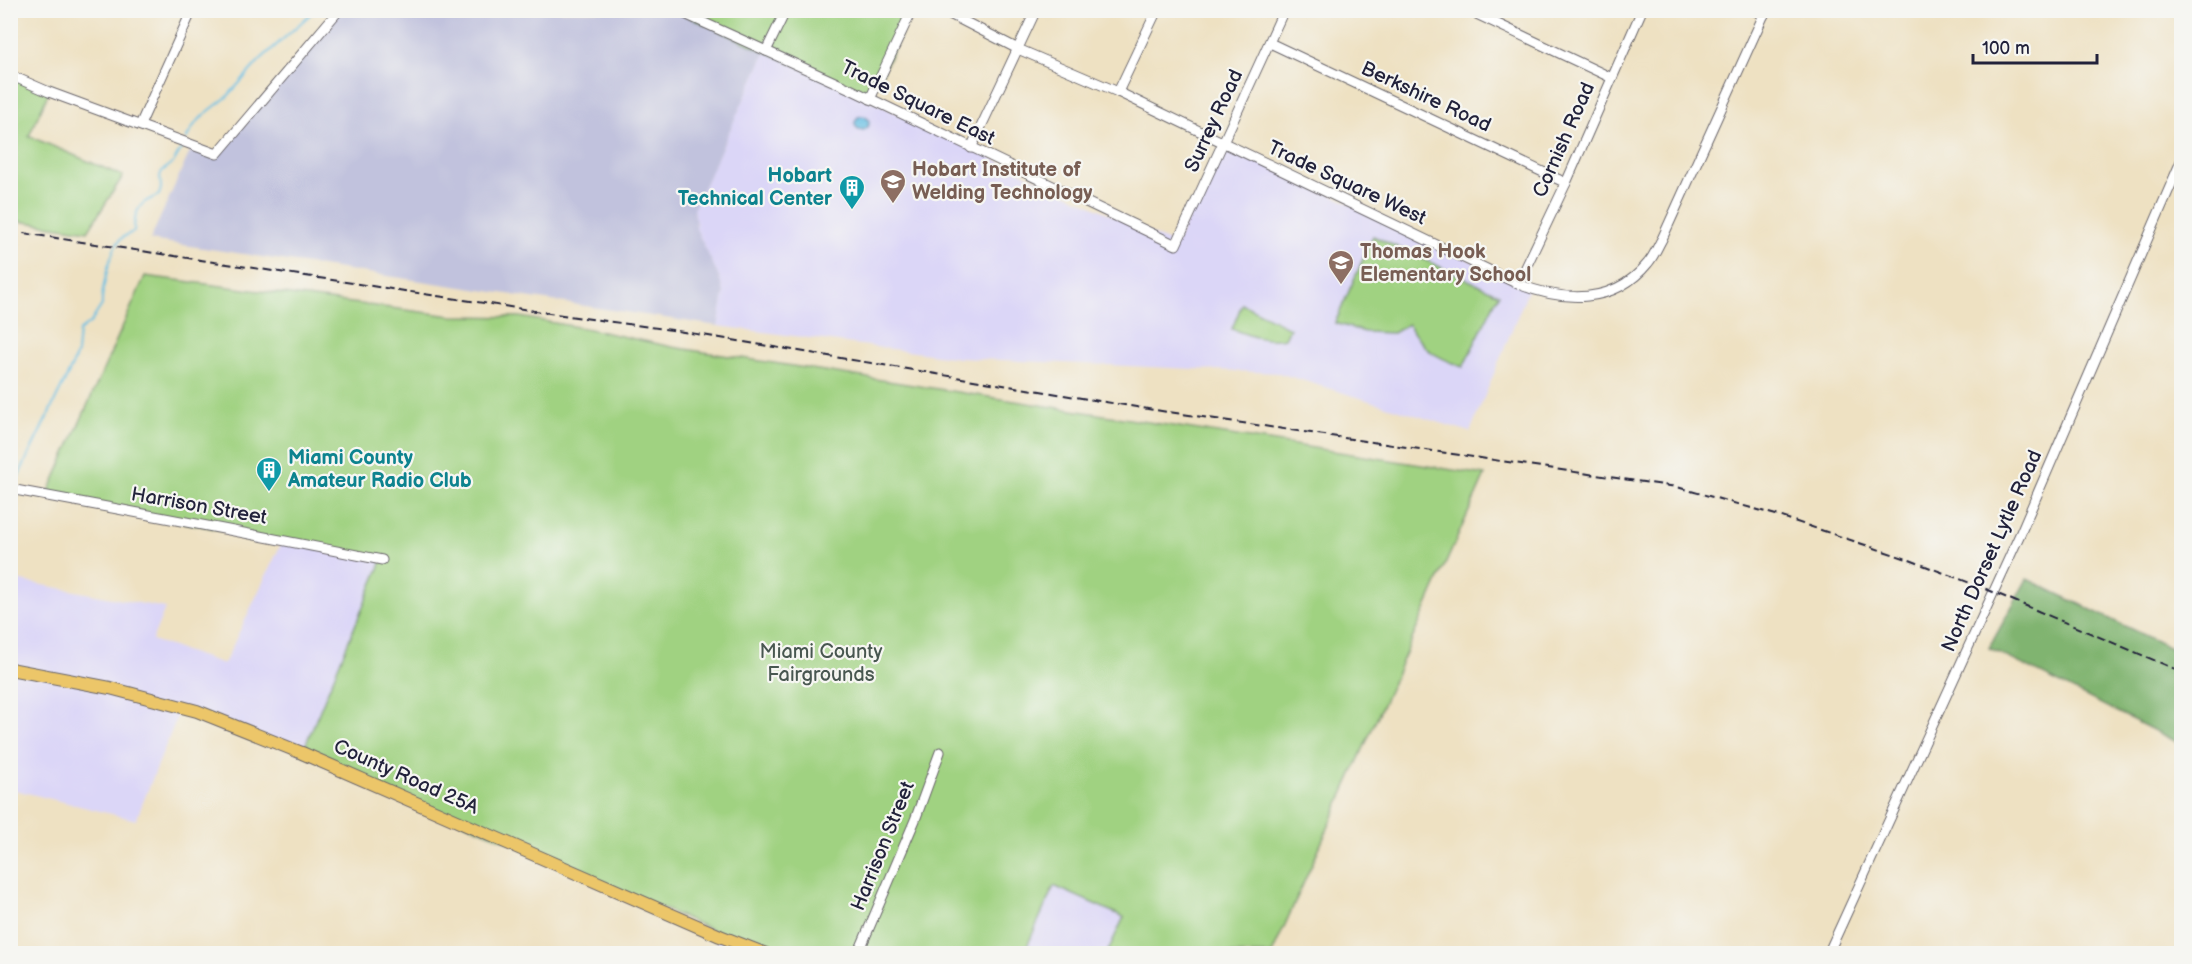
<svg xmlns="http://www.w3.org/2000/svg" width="2192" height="964" font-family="'Balsamiq Sans',sans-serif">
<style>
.built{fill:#dbd6f7}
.industrial{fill:#c1c2dd}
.green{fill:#a0d281;stroke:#617a5e;stroke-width:1.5}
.forest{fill:#80b46f;stroke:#516b55;stroke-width:1.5}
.water{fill:#67bfe4;stroke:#447090;stroke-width:1.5}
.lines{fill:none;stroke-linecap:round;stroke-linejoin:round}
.stream{stroke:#67bfe4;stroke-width:2}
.minor-casing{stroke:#69656a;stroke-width:11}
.major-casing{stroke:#69656a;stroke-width:14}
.minor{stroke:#fff;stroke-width:9}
.major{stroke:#ecc669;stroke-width:12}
.rail{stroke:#22223b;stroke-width:2;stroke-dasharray:9 4.5;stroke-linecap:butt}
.labels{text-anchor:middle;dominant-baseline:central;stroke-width:4.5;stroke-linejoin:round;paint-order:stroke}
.street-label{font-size:20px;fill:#22223b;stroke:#f6f6f2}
.education-label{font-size:20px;font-weight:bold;fill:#785e54;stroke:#f6f6f2;text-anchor:start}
.culture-label{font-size:20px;font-weight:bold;fill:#0d838f;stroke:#f6f6f2;text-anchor:end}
.park-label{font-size:20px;fill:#485750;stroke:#f6f6f2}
</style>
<rect width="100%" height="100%" fill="#f6f6f2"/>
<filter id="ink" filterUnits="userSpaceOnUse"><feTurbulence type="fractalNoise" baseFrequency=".0167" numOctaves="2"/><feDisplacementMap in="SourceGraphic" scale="12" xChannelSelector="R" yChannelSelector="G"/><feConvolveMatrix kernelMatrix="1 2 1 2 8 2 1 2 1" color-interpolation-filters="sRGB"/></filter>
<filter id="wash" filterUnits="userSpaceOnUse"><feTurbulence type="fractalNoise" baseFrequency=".008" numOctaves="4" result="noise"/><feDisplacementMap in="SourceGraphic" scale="24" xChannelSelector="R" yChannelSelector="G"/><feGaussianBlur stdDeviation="1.35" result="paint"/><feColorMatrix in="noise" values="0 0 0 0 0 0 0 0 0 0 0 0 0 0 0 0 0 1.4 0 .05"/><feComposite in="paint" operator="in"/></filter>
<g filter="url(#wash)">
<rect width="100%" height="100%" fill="#eee1c2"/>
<g class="built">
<path d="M766,51L1175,245L1223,144L1529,288L1470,432L1279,373L959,358L718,326L724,293L719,277L696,229L694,208Z"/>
<path d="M283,540L382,560L302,753L181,707L136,820L11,789V579L165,608L152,640L224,664Z"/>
<path d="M1054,886L1124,917L1107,953L1024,954Z"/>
<path d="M720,936L766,954H711Z"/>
</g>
<path class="industrial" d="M339,11H676L766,51L694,208L696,229L719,277L724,293L718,326L150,240L193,145L217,154Z"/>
<g class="green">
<path d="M676,11H912L870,99Z"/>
<path d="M11,75L49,92L29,136L123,176L88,231L11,220Z"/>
<path d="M1373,236L1499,294L1463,367C1434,356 1424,351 1408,324L1393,333L1365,332L1335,323Z"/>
<path d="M145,276L452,316L520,317L589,329L672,347L1485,475L1272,954L1107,953L1124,917L1054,886L1024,953H766L302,753L382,561L47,496Z"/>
<path d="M1242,304L1290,328L1285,338C1266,342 1250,336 1232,329Z"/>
</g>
<path class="forest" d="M2027,579L2181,653V744L1989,648Z"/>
<circle class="water" cx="862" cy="123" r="7"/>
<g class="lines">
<g class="stream">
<path d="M186,139L195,124L205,114L227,97L260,60L315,10"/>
<path d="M13,487L72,366L77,353L79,331L91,322L102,305C101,292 111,246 122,238C125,235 130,234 134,231C134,221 136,208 145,202C149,199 154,198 159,195L161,188L160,176L162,171L173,163L184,144"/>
</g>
</g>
</g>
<g filter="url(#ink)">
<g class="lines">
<defs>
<g id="minor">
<path d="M676,10L848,88L1176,245L1284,10"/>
<path d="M942,10L1018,49L1118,92L1518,284C1564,302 1614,305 1648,263C1654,256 1658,246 1662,239L1766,10"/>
<path d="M1468,10L1612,78"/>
<path d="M1753,10L1764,15"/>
<path d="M1270,43L1566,183"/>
<path d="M766,51L786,10"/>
<path d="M10,75L49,92L217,154L339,10"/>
<path d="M1118,92L1157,10"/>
<path d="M870,99L912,10"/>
<path d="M140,125L192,10"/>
<path d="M971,148L1036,10"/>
<path d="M1518,284L1566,183L1642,10"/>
<path d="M10,489C134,512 258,535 382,560"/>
<path d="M858,954L915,820L940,752"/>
<path d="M1828,954L2021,532L2182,159"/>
</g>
<path id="major" d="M10,669L110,688L197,711L302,753L720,936L766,954"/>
</defs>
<use href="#minor" class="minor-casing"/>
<use href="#major" class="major-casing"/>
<use href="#minor" class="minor"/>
<use href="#major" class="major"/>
<path class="rail" d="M10,231L569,316L672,330L1148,409L1677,487L1776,515L1907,559L1986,589L2182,672"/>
</g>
</g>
<defs>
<symbol id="university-pin" viewBox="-11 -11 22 30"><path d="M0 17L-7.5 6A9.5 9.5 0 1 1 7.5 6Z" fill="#8d6e63" stroke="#f6f6f2"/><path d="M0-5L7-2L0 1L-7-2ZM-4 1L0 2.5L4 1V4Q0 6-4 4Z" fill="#fff"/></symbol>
<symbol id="building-pin" viewBox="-11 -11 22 30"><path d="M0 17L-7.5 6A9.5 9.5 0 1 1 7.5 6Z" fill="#0f9aa8" stroke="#f6f6f2"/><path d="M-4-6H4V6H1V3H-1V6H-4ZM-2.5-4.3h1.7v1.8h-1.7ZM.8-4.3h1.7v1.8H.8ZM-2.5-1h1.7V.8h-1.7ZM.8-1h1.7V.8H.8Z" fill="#fff"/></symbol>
<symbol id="school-pin" viewBox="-11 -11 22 30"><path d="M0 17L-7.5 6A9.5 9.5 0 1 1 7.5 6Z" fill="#8d6e63" stroke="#f6f6f2"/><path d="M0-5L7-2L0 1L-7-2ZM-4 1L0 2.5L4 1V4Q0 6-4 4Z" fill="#fff"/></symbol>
</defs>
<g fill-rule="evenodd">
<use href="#university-pin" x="878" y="167" width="30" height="40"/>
<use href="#building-pin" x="837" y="173" width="30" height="40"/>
<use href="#school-pin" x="1326" y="248" width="30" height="40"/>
<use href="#building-pin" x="254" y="455" width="30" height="40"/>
</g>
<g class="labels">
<g class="street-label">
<text transform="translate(1426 97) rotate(25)">Berkshire Road</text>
<text transform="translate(918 103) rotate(26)">Trade Square East</text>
<text transform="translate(1214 121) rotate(-65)">Surrey Road</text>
<text transform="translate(1564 140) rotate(-66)">Cornish Road</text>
<text transform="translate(1347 183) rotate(25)">Trade Square West</text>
<text transform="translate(199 506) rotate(10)">Harrison Street</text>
<text transform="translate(1992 551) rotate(-66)">North Dorset Lytle Road</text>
<text transform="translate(406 777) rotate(24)">County Road 25A</text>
<text transform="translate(883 846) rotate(-68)">Harrison Street</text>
</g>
<g class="education-label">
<text x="912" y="170">Hobart Institute of<tspan x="912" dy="23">Welding Technology</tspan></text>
<text x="1360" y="252">Thomas Hook<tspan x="1360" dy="23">Elementary School</tspan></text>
</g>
<g class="culture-label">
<text x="832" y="176">Hobart<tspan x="832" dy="23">Technical Center</tspan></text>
<text x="288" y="458" text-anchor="start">Miami County<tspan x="288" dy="23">Amateur Radio Club</tspan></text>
</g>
<g class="park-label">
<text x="821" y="652">Miami County<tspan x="821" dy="23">Fairgrounds</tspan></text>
</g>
</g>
<rect width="2192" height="964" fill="none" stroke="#f6f6f2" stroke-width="36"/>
<path d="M1973 54v9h124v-9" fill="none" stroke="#22223b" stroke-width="3"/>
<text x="1982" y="54" font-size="18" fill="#22223b" stroke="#f6f6f2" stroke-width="4.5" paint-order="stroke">100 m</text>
</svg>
